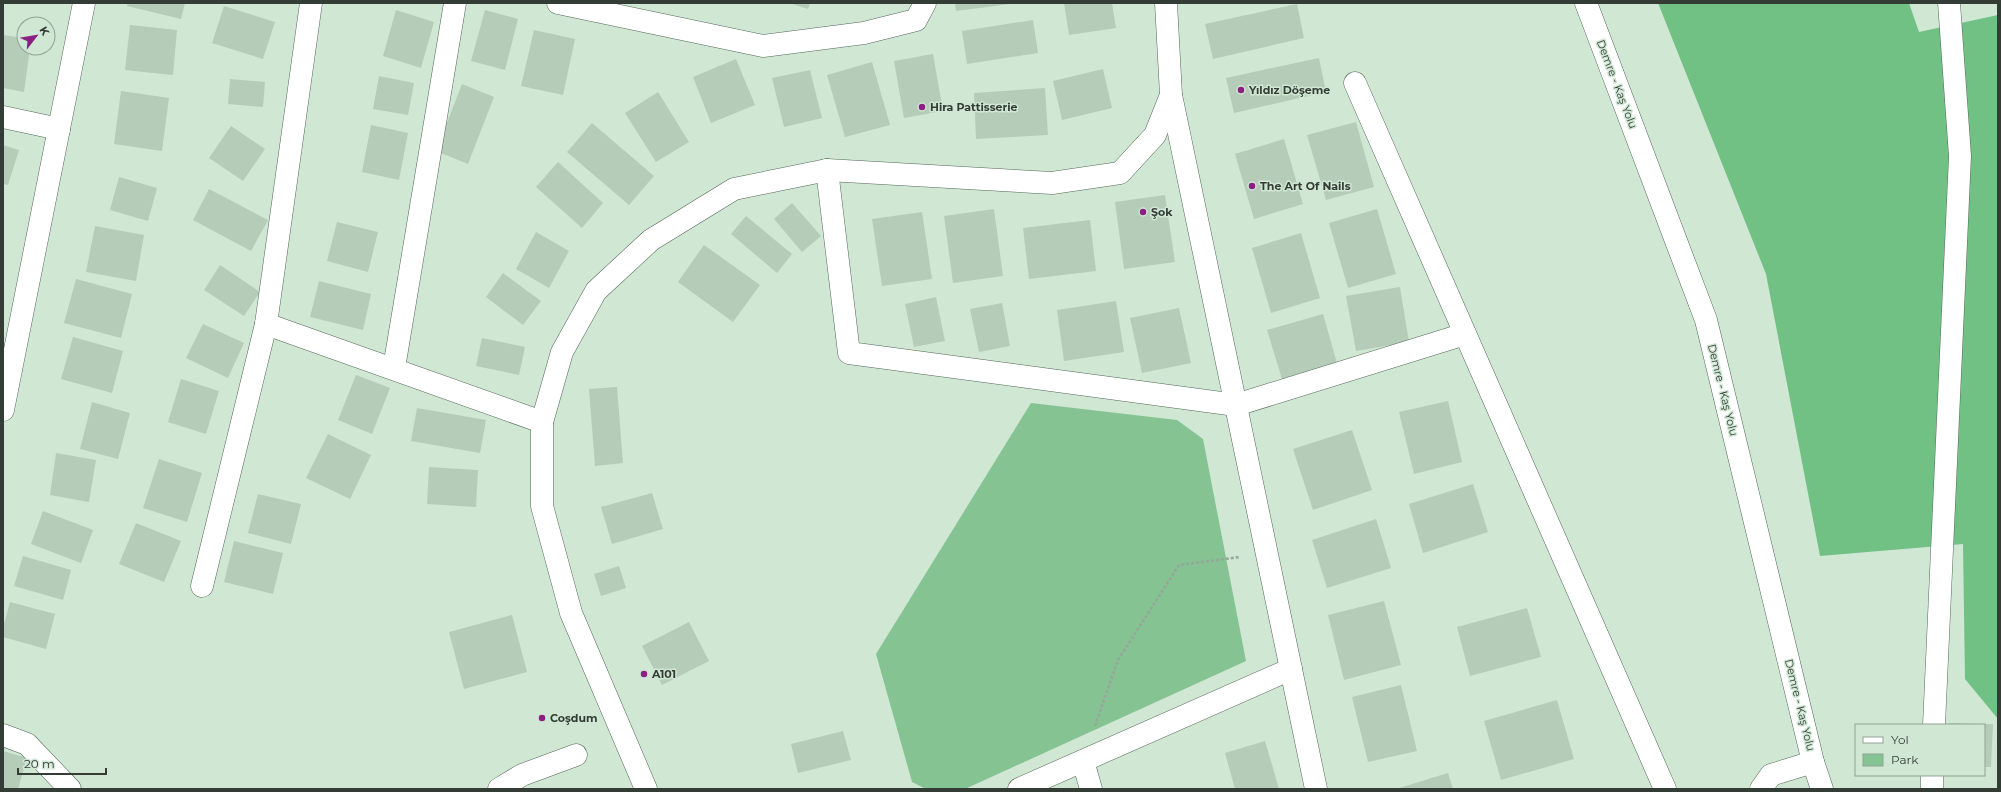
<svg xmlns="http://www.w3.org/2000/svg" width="2001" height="792" font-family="Montserrat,sans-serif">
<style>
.green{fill:#85c393}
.forest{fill:#71c185}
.building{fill:#b5ccb9}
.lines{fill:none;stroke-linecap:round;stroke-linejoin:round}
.minor-casing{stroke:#536757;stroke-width:23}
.highway-casing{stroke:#536757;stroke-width:23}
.path{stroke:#95a799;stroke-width:2.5;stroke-dasharray:3 2;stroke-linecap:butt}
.minor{stroke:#fff;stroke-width:22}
.highway{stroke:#fff;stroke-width:22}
.poi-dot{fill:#8b1f84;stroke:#d0e7d4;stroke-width:1.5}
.labels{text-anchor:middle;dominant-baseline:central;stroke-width:3;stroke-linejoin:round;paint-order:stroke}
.street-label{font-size:11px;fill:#333c35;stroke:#d0e7d4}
.poi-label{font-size:11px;font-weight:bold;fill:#333c35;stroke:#d0e7d4;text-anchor:start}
</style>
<rect width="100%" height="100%" fill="#d0e7d4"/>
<path class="green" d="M1031,403L1177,420L1203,439L1246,661L965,789H926L912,782L876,654Z"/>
<path class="forest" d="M1658,3H1909L1919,32L1998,15V719L1965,679L1963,544L1820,556L1766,274Z"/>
<g class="building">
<path d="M128,3H185L181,19L127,6Z"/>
<path d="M789,3H810L808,9Z"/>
<path d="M955,3H1010V4L956,11Z"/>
<path d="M1064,3H1112L1116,28L1069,35Z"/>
<path d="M1297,4L1304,38L1213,59L1205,24Z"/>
<path d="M224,6L275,22L263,59L212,43Z"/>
<path d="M396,10L434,22L421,68L383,56Z"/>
<path d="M485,10L518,19L505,70L471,61Z"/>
<path d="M1033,20L1038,53L967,64L962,31Z"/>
<path d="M130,25L177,30L173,75L125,70Z"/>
<path d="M534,30L575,39L563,95L521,86Z"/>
<path d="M3,35L24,38V48H30L24,92L3,88Z"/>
<path d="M933,54L943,111L904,118L894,61Z"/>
<path d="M1319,58L1326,92L1234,113L1226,78Z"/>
<path d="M736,59L755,105L711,123L693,77Z"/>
<path d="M872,62L890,125L845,137L827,75Z"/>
<path d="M1103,69L1112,108L1062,120L1053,81Z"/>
<path d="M810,70L822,118L784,127L772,78Z"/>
<path d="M379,76L414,83L408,115L373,109Z"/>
<path d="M230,79L265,82L263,107L228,104Z"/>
<path d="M462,84L494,97L468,164L436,151Z"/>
<path d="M1045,88L1048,135L976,139L974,93Z"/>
<path d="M121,91L169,98L162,151L114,144Z"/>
<path d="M658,92L689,142L656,162L625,113Z"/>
<path d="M1356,122L1374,187L1326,200L1307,135Z"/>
<path d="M592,123L654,176L629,205L567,152Z"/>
<path d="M371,125L408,133L399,180L362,172Z"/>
<path d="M231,126L265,149L243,181L209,158Z"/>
<path d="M1284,139L1303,204L1254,219L1235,154Z"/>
<path d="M3,145L19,150L8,185L3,184Z"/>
<path d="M558,162L603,203L582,228L536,187Z"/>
<path d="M119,177L157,188L148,221L110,210Z"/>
<path d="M209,189L268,220L251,251L193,220Z"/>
<path d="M1165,195L1175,262L1124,269L1115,202Z"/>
<path d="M792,203L821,236L802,252L774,219Z"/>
<path d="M994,209L1003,276L953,283L944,216Z"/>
<path d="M1377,209L1396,274L1348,288L1329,223Z"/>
<path d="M922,212L932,279L882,286L872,219Z"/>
<path d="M746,216L792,254L777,273L731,234Z"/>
<path d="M1090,220L1096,271L1029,279L1023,228Z"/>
<path d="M337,222L378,232L368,272L327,261Z"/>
<path d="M95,226L144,235L136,281L86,272Z"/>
<path d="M536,232L569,251L549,288L516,269Z"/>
<path d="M1301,233L1320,298L1271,313L1252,248Z"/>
<path d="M704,245L760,285L733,322L678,282Z"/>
<path d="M220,265L260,292L244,316L204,290Z"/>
<path d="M503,273L541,301L523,325L486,297Z"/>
<path d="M76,279L132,294L121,338L64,323Z"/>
<path d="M319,281L371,294L363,330L310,317Z"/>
<path d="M1400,287L1409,342L1356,351L1346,296Z"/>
<path d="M936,297L945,341L914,347L905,304Z"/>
<path d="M1116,301L1124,352L1064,361L1057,310Z"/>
<path d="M1002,303L1010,346L979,352L970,309Z"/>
<path d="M1179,308L1191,363L1142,373L1130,318Z"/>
<path d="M1323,314L1337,363L1282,379L1267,330Z"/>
<path d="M203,324L244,343L228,378L186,358Z"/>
<path d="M73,337L123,351L112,393L61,379Z"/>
<path d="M482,338L525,347L519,375L476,366Z"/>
<path d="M356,375L390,388L372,434L338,420Z"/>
<path d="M181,379L219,391L206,434L168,422Z"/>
<path d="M617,387L623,463L595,466L589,389Z"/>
<path d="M1448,401L1462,462L1414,474L1399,412Z"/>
<path d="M92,402L130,413L118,459L80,449Z"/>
<path d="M417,408L486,420L480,453L411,441Z"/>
<path d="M1352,430L1372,490L1313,510L1293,449Z"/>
<path d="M328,434L371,455L350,499L306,478Z"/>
<path d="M56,453L96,460L89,502L50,495Z"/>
<path d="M159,459L202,473L187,522L143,508Z"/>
<path d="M429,467L478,470L476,507L427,504Z"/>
<path d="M1473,484L1488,532L1423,553L1409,504Z"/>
<path d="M652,493L663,529L612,544L601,507Z"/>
<path d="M258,494L301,504L291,544L248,533Z"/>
<path d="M43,511L93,530L81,563L31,544Z"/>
<path d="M1376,519L1391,568L1327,588L1312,540Z"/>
<path d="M136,523L181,541L164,582L119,564Z"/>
<path d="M234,541L283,553L273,594L224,582Z"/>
<path d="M23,556L71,570L63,600L14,586Z"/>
<path d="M619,566L626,588L601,596L594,574Z"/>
<path d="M1384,601L1401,665L1344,680L1328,615Z"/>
<path d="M10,602L55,614L46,649L3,637V628Z"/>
<path d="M1527,608L1541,657L1470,676L1457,627Z"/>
<path d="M512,615L527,672L464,689L449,632Z"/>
<path d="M689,622L709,661L662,685L642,646Z"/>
<path d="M1401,685L1417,751L1368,762L1352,697Z"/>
<path d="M1557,700L1574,759L1501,780L1484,721Z"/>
<path d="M1950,723L1977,724V725H1950Z"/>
<path d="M1984,724H1993L1991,767H1984Z"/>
<path d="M843,731L851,760L798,773L791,744Z"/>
<path d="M1265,741L1279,789H1235L1225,753Z"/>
<path d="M3,751L27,758L18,789H3Z"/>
<path d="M1448,773L1453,789H1396Z"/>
</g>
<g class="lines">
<defs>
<g id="minor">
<path d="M558,3L763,46L864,33L916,20L925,3"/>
<path d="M1355,83L1665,789"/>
<path d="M1171,95L1316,789"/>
<path d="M3,117L59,129"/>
<path d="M827,170L849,353L1236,405L1465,334"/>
<path d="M266,324L542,422"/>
<path d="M394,368L455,3"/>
<path d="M3,410L84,3"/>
<path d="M202,586L266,324L311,3"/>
<path d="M1934,725L1960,156L1949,3"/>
<path d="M3,735L27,744L70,789"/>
<path d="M1083,761L1091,789"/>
<path d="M499,789L522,775L576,755"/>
<path d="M646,789L571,613L542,506V422L562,352L596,291L651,240L734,189L827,170L1052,183L1120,173L1155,135L1171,95L1166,3"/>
<path d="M1019,789L1291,669"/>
<path d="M1761,789L1771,775L1813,762"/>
<path d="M1932,789V775"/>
</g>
<path id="highway" d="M1586,3L1706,320L1813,762L1822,789"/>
</defs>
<use href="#minor" class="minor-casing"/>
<use href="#highway" class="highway-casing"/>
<path class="path" d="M1095,726L1118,660L1179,565L1240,557"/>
<use href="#minor" class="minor"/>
<use href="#highway" class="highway"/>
</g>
<g class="poi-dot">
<circle cx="1241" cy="90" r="4"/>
<circle cx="922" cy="107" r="4"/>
<circle cx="1252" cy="186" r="4"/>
<circle cx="1143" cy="212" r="4"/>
<circle cx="644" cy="674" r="4"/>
<circle cx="542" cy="718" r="4"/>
</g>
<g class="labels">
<g class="street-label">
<text transform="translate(1617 84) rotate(69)">Demre - Kaş Yolu</text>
<text transform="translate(1723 390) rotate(76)">Demre - Kaş Yolu</text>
<text transform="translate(1800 705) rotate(76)">Demre - Kaş Yolu</text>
</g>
<g class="poi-label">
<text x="1249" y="90">Yıldız Döşeme</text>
<text x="930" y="107">Hira Pattisserie</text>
<text x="1260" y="186">The Art Of Nails</text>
<text x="1151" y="212">Şok</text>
<text x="652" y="674">A101</text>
<text x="550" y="718">Coşdum</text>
</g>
</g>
<rect width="2001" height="792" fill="none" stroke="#333c35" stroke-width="8"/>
<rect x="1855" y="724" width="130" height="52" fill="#d0e7d4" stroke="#91a394"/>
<rect x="1863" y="737" width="20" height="6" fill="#ffffff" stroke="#91a394"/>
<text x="1891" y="744" font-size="12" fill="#333c35">Yol</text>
<rect x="1863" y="754" width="20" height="12" fill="#85c393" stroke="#91a394"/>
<text x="1891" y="764" font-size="12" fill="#333c35">Park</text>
<g transform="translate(36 36) rotate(59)"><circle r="19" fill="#d0e7d4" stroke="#91a394"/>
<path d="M0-3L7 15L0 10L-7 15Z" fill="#8b1f84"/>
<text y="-6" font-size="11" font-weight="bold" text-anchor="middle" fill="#333c35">K</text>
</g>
<path d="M18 768v6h88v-6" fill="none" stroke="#333c35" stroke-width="2"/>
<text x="24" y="768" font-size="12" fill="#333c35" stroke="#d0e7d4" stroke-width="3" paint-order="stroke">20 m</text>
</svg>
